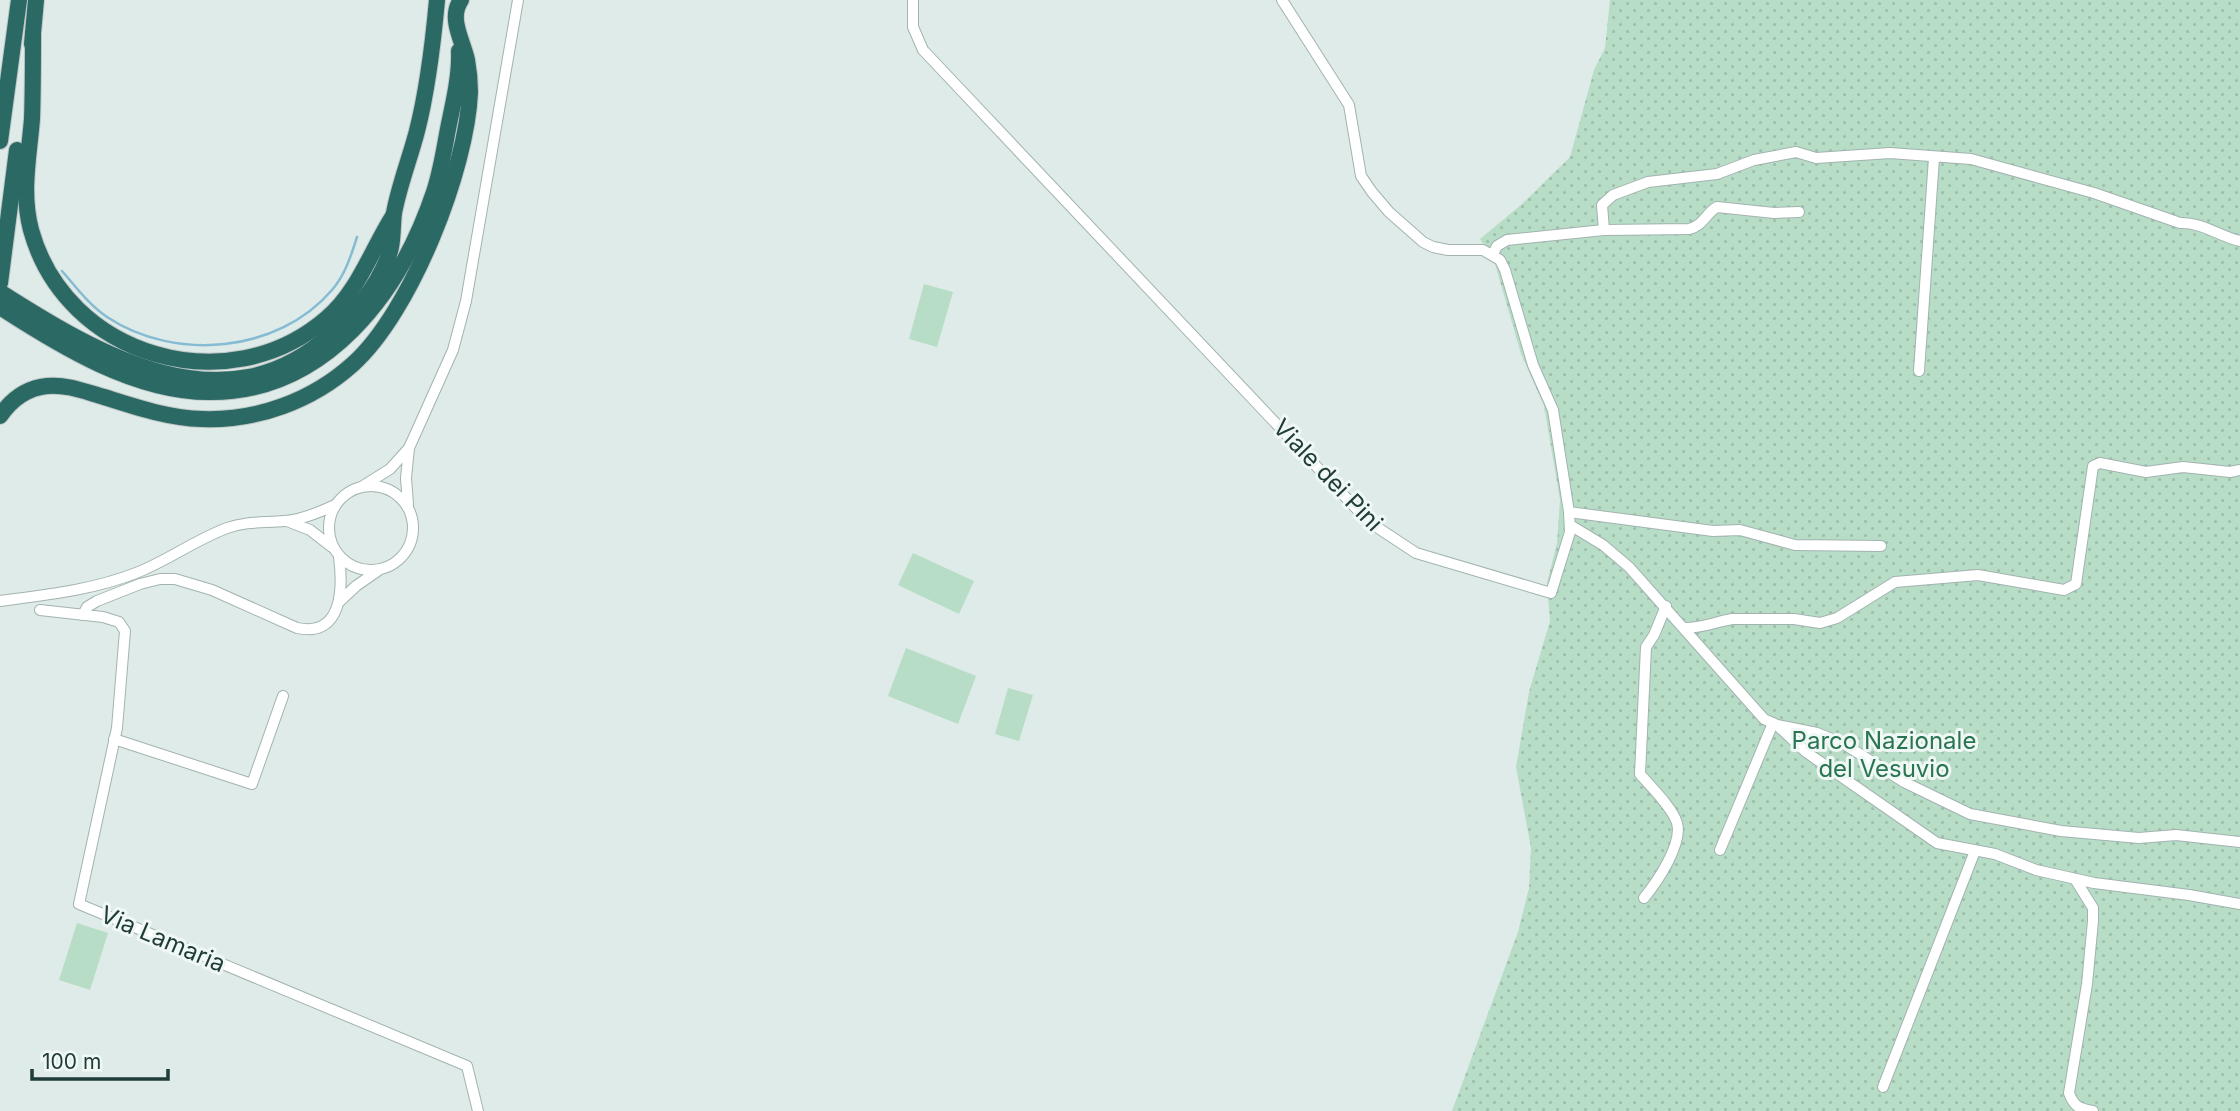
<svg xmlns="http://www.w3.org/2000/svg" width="2240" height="1111" font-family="Inter,sans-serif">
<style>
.grass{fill:url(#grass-dots)}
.garden{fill:#b7ddc7}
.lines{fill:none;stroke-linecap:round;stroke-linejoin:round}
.stream{stroke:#85bbd3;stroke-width:2.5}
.minor-casing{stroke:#a2b3b0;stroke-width:12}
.highway-casing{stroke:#c1c8c7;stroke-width:18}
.minor{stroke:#fff;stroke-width:10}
.highway{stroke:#2b6965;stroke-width:16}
.labels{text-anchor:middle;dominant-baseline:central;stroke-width:6;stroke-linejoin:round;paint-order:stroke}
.street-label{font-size:24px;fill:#203c38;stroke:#f0f8f5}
.park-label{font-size:24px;fill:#297451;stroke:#f0f8f5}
</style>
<defs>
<pattern id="grass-dots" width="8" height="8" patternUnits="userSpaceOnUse" patternTransform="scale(1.75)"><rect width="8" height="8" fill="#b7ddc7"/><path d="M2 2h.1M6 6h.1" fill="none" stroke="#9dbfac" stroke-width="1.8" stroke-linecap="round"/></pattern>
</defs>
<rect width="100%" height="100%" fill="#dfebe8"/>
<path class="grass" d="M1610,0H2240V1111H1452L1518,932L1529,888L1531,848L1516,767L1529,692L1550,621L1547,583L1557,543L1560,500L1544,406L1521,354L1495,264L1480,239L1522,204L1570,157L1594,70L1605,48Z"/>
<g class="garden">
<path d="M924,284L953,292L937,347L909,339Z"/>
<path d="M913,553L974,581L959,614L898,585Z"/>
<path d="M906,648L976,676L958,724L888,696Z"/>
<path d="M1008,688L1033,695L1019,741L995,734Z"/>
<path d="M77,923L108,933L90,990L59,980Z"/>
</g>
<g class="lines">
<path class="stream" d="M62,271C76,287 89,305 107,317C175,362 278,353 332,290C345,275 351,256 357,237"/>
<defs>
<g id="minor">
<path d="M913,0V27L923,50L1369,522L1416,553L1551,593L1570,532L1569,512L1553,410L1533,365L1505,270L1500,260L1483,250H1448L1433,247L1423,242L1389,212L1372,192L1361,176L1349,105L1282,0"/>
<path d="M1604,230L1602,205L1613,195L1648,182L1717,174L1754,160L1796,152L1816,158L1890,153L1971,159L2094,193L2180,223C2201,222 2219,236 2240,241"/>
<path d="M1493,254L1497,246L1507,240L1604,230L1689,229C1703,226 1706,213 1717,207L1774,213L1799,212"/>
<path d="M1919,371L1934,158"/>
<circle cx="371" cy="528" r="42"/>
<path d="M363,486L390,469L409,448L453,350L466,301L518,0"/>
<path d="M408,504L406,478L409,448"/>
<path d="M1569,512L1713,531L1740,530L1795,545L1881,546"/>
<path d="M287,521L310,530L332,547"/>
<path d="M1570,525L1603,545L1629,567L1764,719L1777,725L1817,733L1844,744L1904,782L1970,814L2061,831L2139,838L2176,835L2240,842"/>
<path d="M0,601C45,595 93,590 136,573C167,561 195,540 227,528C247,521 264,523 285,521C302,520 320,512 335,505"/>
<path d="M340,601L356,586L379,570"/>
<path d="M40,610L103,617L119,622L125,631L117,728L79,904L467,1066L478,1111"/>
<path d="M83,615L87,607L97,601L140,584L160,579H175L212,590L297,628C343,638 343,587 339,557"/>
<path d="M1685,628C1703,628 1715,622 1732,619H1794L1820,623L1837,618L1895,582L1978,575L2064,590L2076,584L2093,466L2100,463L2146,472L2183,467L2230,472L2240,470"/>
<path d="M1778,726L1806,752L1937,843L1995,854L2036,870L2094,883L2189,895L2240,904"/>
<path d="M114,739L252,784L283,696"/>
<path d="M1720,850L1773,723"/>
<path d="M2075,879L2093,908V921L2087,984L2069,1093C2074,1107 2080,1109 2093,1111"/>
<path d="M1644,898C1657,882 1683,844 1677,823C1673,808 1650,786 1640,774L1646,647L1654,635L1666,606"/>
<path d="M1883,1087L1975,851"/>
</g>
<g id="highway">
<path d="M33,34C33,62 33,90 32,119C29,157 21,192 31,230C66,357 228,404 327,318C358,292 372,249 393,216"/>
<path d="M32,44L36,0"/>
<path d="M0,141L19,0"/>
<path d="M0,283L17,150"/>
<path d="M0,292C99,355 224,430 330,335C353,315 375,289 387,260C394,244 392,229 394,213C399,186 410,158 417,131C428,88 433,44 437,0"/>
<path d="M0,307C60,346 135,392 209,392C325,393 400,293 434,192C441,171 444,150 448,129C453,104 460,77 459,51"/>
<path d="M0,416C11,400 27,388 47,386C67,384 86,392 104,397C136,407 168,418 202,419C257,421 312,401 353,364C411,312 467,169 470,92C470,81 469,71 467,60C463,41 448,18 461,0"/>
</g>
</defs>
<use href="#minor" class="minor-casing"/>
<use href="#highway" class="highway-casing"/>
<use href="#minor" class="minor"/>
<use href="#highway" class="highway"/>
</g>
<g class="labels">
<g class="street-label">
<text transform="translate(1328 475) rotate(46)">Viale dei Pini</text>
<text transform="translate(163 939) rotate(23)">Via Lamaria</text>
</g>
<g class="park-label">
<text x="1884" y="740">Parco Nazionale<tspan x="1884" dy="28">del Vesuvio</tspan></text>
</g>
</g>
<path d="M32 1069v10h136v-10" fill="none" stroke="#203c38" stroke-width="3.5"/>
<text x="42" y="1069" font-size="21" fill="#203c38" stroke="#f0f8f5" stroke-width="5" paint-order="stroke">100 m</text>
</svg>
